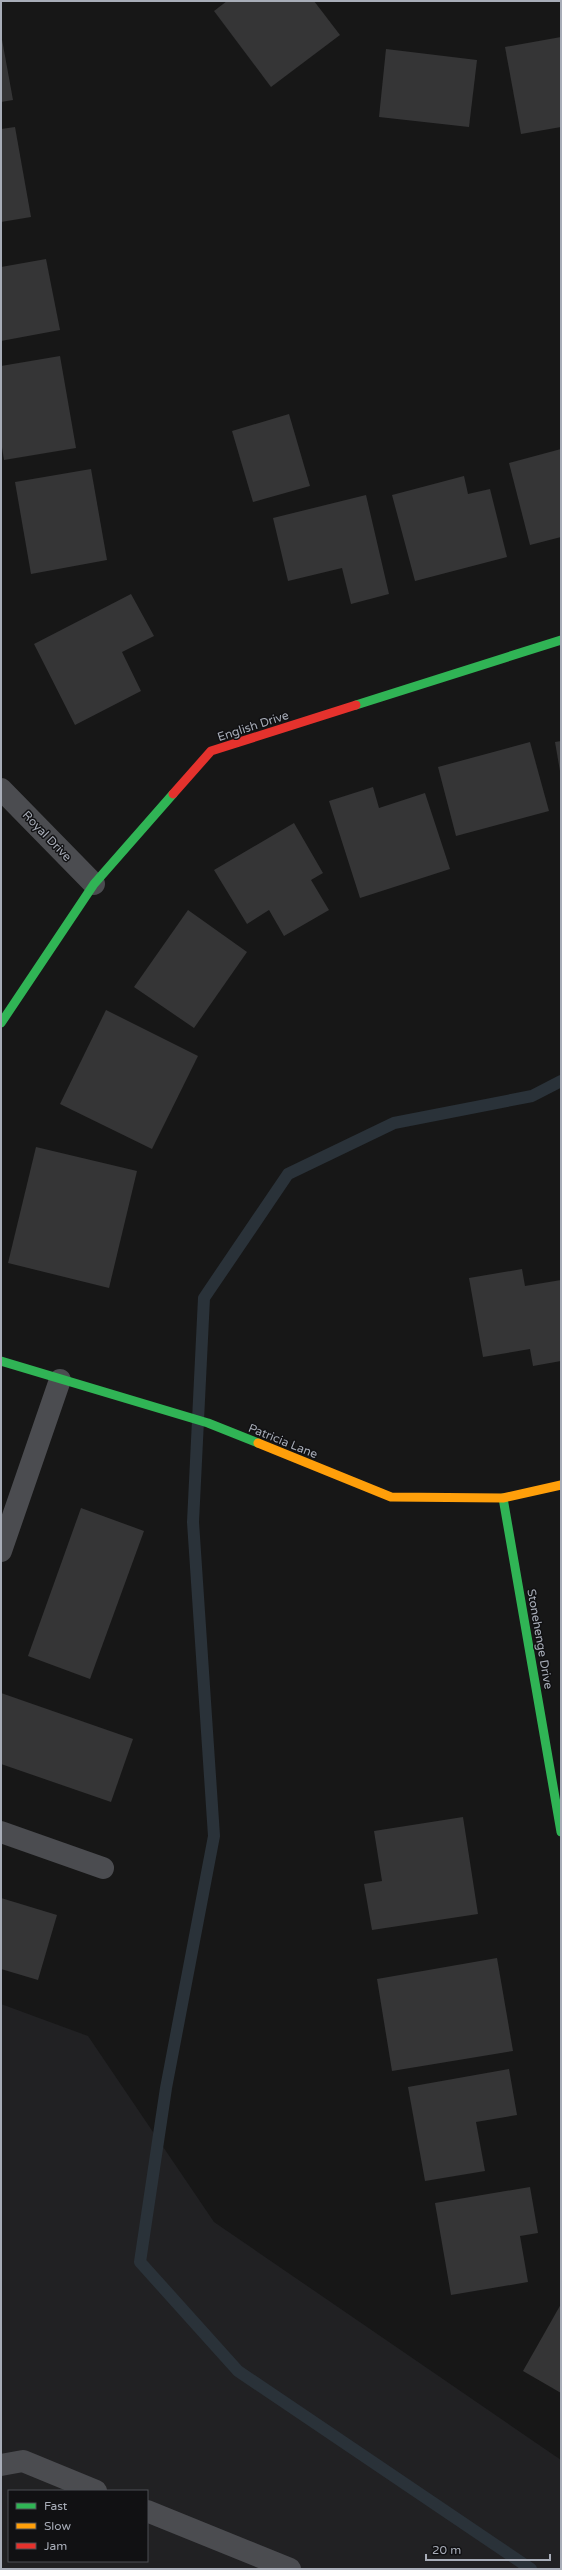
<svg xmlns="http://www.w3.org/2000/svg" width="562" height="2570" font-family="'Varela Round',sans-serif">
<style>
.built{fill:#212123;fill-rule:evenodd}
.lines{fill:none;stroke-linecap:round;stroke-linejoin:round}
.stream{stroke:#2a3239;stroke-width:12}
.building{fill:#353536}
.lane{stroke:#4b4c50;stroke-width:22}
.street{stroke:#4b4c50;stroke-width:22}
.fast{stroke:#30b455;stroke-width:9}
.slow{stroke:#ff9f0a;stroke-width:9}
.jam{stroke:#e5322d;stroke-width:9}
.labels{text-anchor:middle;dominant-baseline:central;stroke-width:3;stroke-linejoin:round;paint-order:stroke}
.street-label{font-size:12px;fill:#a8adb8;stroke:#111113}
</style>
<rect width="100%" height="100%" fill="#171717"/>
<path class="built" d="M1,2004L88,2036L214,2222L561,2460V2569H1ZM9,2491H147V2561H9Z"/>
<g class="lines">
<path class="stream" d="M531,2569L238,2371L140,2262L166,2088L214,1836L193,1522L204,1298L288,1174L394,1123L532,1096L561,1081"/>
</g>
<g class="building">
<path d="M227,1H314L340,35L271,87L214,11Z"/>
<path d="M1,34L13,100L1,102Z"/>
<path d="M561,37V127L521,134L505,47Z"/>
<path d="M386,49L477,60L469,127L379,117Z"/>
<path d="M15,127L31,217L1,222V129Z"/>
<path d="M46,259L60,330L1,341V267Z"/>
<path d="M60,356L76,448L4,460L1,441V366Z"/>
<path d="M289,414L310,486L253,502L232,431Z"/>
<path d="M561,449V537L530,545L509,463Z"/>
<path d="M91,469L107,560L31,574L15,482Z"/>
<path d="M464,476L468,494L490,489L507,557L415,581L392,495Z"/>
<path d="M366,495L389,594L351,604L342,568L288,581L273,518Z"/>
<path d="M131,594L154,636L122,652L141,691L75,725L34,644Z"/>
<path d="M561,741V771H560L555,742Z"/>
<path d="M530,742L549,811L456,836L438,767Z"/>
<path d="M373,787L379,808L425,793L450,869L360,898L329,801Z"/>
<path d="M294,823L323,873L311,880L329,910L284,936L269,910L247,924L214,870Z"/>
<path d="M188,910L247,952L194,1028L134,987Z"/>
<path d="M106,1010L198,1056L152,1149L60,1104Z"/>
<path d="M36,1147L137,1171L109,1288L8,1263Z"/>
<path d="M522,1269L525,1286L561,1280V1361L533,1366L530,1349L483,1357L469,1278Z"/>
<path d="M81,1508L144,1531L90,1679L28,1656Z"/>
<path d="M1,1693L133,1739L111,1802L1,1764Z"/>
<path d="M463,1817L478,1914L372,1930L364,1884L382,1881L374,1831Z"/>
<path d="M1,1898L57,1915L38,1980L1,1969Z"/>
<path d="M497,1958L513,2051L392,2071L377,1979Z"/>
<path d="M509,2069L517,2115L476,2122L485,2171L425,2181L408,2087Z"/>
<path d="M530,2187L538,2233L520,2236L528,2282L451,2295L435,2203Z"/>
<path d="M561,2304V2393L523,2371Z"/>
</g>
<g class="lines">
<g class="lane">
<path d="M1,1551L60,1380"/>
<path d="M1,1832L103,1868"/>
<path d="M1,2465L23,2461L96,2491"/>
<path d="M147,2511L290,2569"/>
</g>
<path class="street" d="M1,789L94,884"/>
<g class="fast">
<path d="M356,705L561,640"/>
<path d="M1,1023L94,884L173,794"/>
<path d="M1,1361L208,1423L258,1443"/>
<path d="M503,1498L561,1832"/>
</g>
<path class="slow" d="M258,1443L391,1497L503,1498L561,1485"/>
<path class="jam" d="M173,794L211,751L356,705"/>
</g>
<g class="labels">
<g class="street-label">
<text transform="translate(253 726) rotate(-18)">English Drive</text>
<text transform="translate(47 836) rotate(46)">Royal Drive</text>
<text transform="translate(283 1441) rotate(22)">Patricia Lane</text>
<text transform="translate(540 1639) rotate(80)">Stonehenge Drive</text>
</g>
</g>
<rect width="562" height="2570" fill="none" stroke="#a8adb8" stroke-width="4"/>
<rect x="8" y="2490" width="140" height="72" fill="#111113" stroke="#4d4f55"/>
<rect x="16" y="2503" width="20" height="6" fill="#30b455" stroke="#4d4f55"/>
<text x="44" y="2510" font-size="12" fill="#a8adb8">Fast</text>
<rect x="16" y="2523" width="20" height="6" fill="#ff9f0a" stroke="#4d4f55"/>
<text x="44" y="2530" font-size="12" fill="#a8adb8">Slow</text>
<rect x="16" y="2543" width="20" height="6" fill="#e5322d" stroke="#4d4f55"/>
<text x="44" y="2550" font-size="12" fill="#a8adb8">Jam</text>
<path d="M426 2554v6h124v-6" fill="none" stroke="#a8adb8" stroke-width="2"/>
<text x="432" y="2554" font-size="12" fill="#a8adb8" stroke="#111113" stroke-width="3" paint-order="stroke">20 m</text>
</svg>
